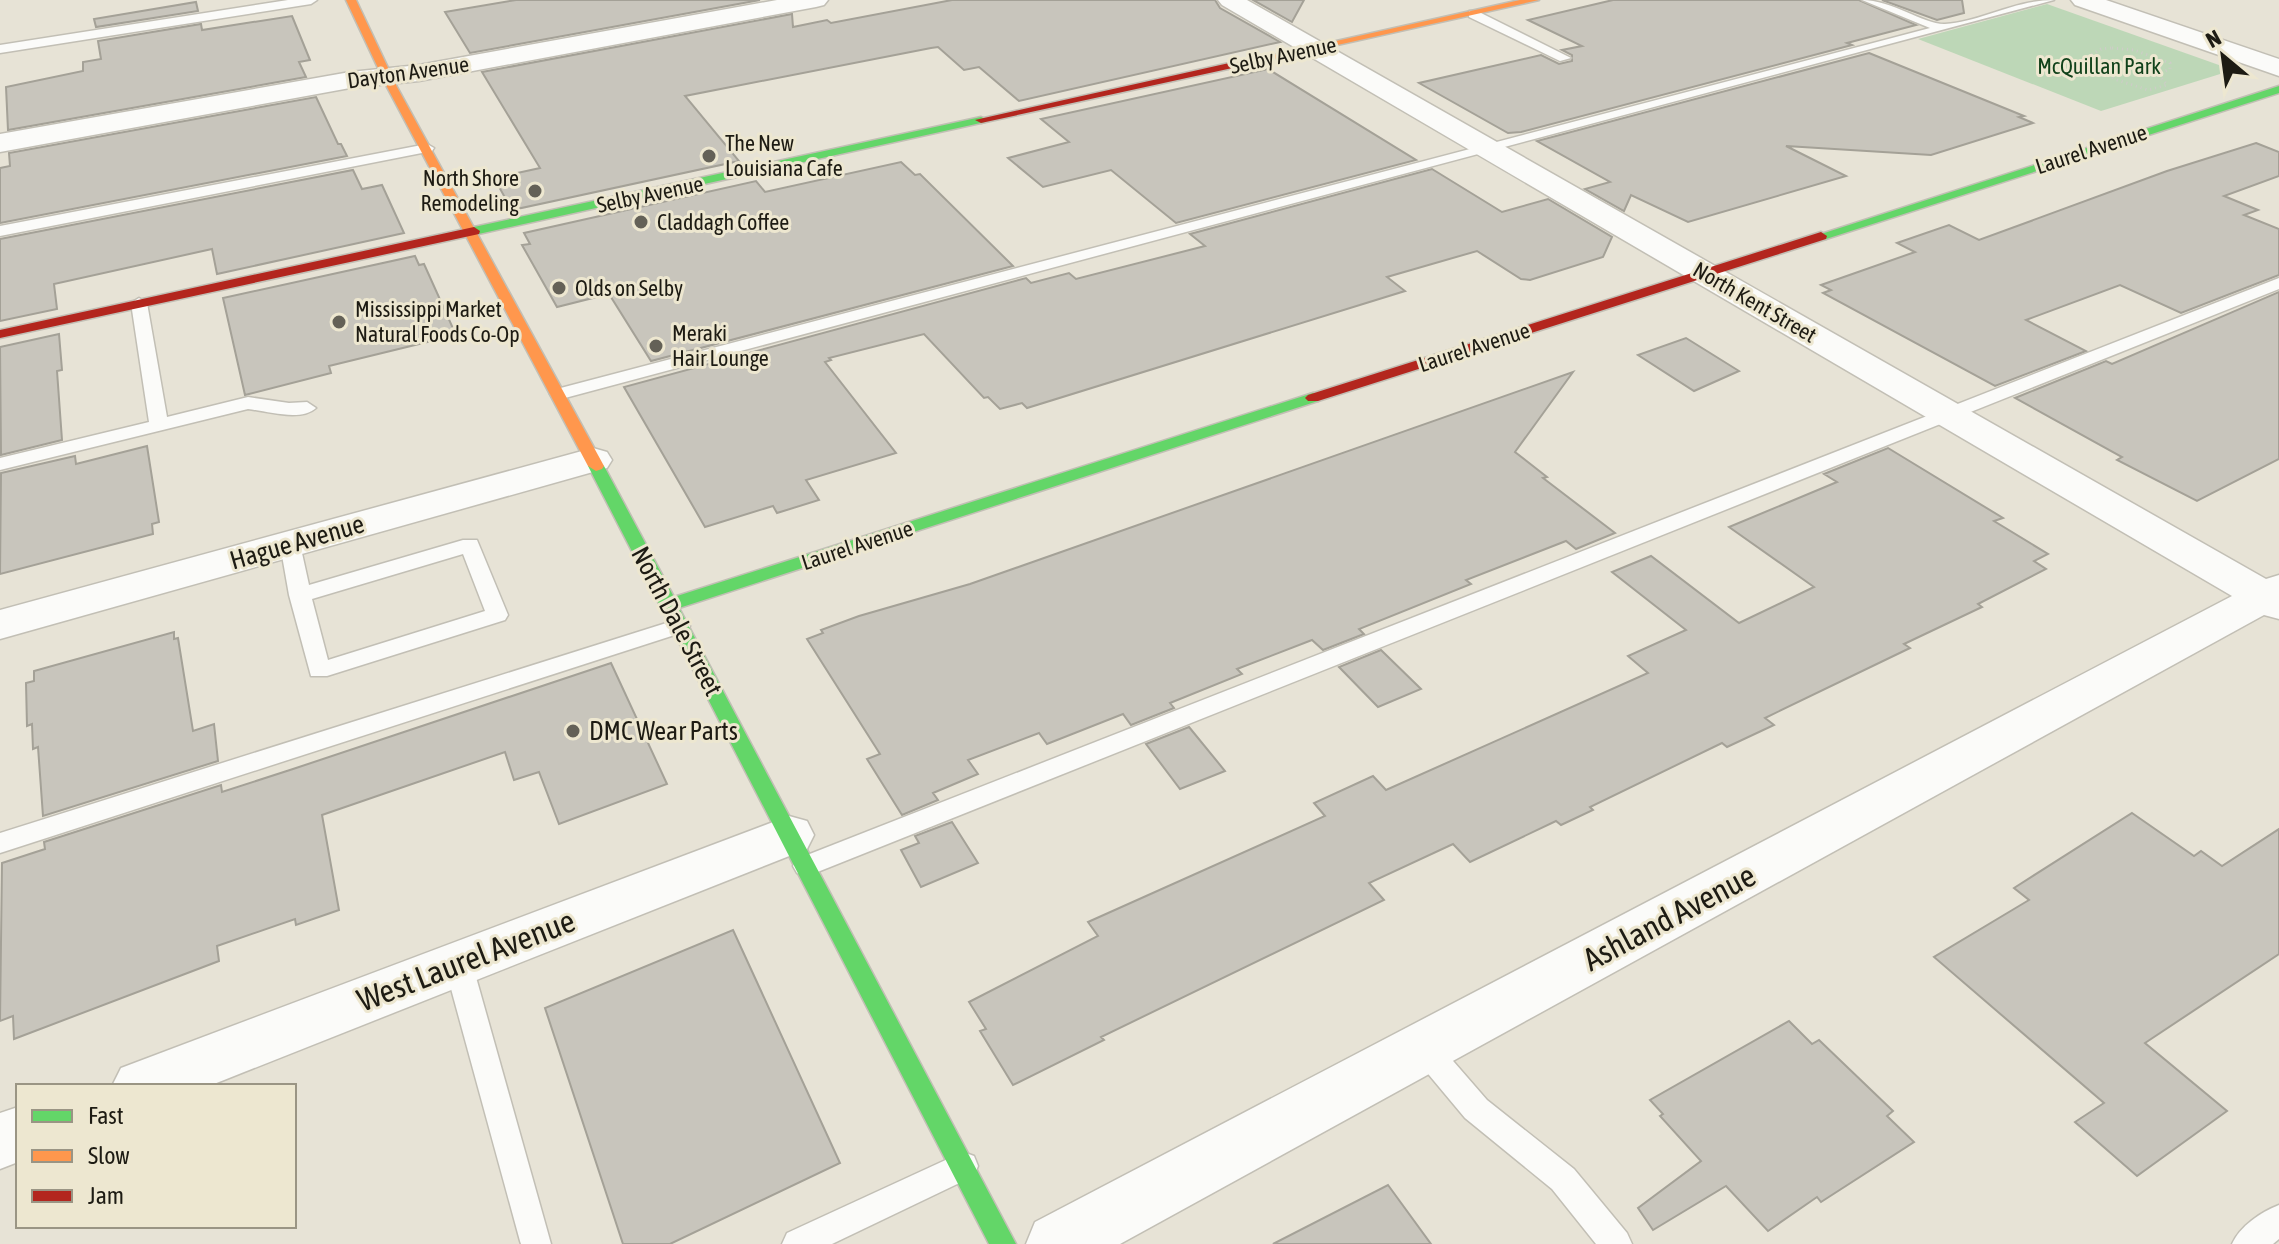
<svg xmlns="http://www.w3.org/2000/svg" width="2279" height="1244" font-family="'Asap Condensed',sans-serif">
<style>
.green{fill:#bdd7b7}
.building{fill:#c8c5bc;stroke:#a4a197;stroke-width:2}
.lines{fill:none;stroke-linecap:round;stroke-linejoin:round}
.lane-casing{stroke:#c2bfb5;stroke-width:3}
.street-casing{stroke:#c2bfb5;stroke-width:3}
.fast-casing{stroke:#c2bfb5;stroke-width:3}
.slow-casing{stroke:#c2bfb5;stroke-width:3}
.jam-casing{stroke:#c2bfb5;stroke-width:3}
.path{stroke:#ceccc8;stroke-width:3;stroke-dasharray:1 4;stroke-linecap:butt}
.lane{fill:#fbfbf9;fill-rule:evenodd}
.street{fill:#fbfbf9;fill-rule:evenodd}
.fast{fill:#63d668;fill-rule:evenodd}
.slow{fill:#ff974d;fill-rule:evenodd}
.jam{fill:#b3261e;fill-rule:evenodd}
.poi-dot{fill:#646157;stroke:#ede7d0;stroke-width:3}
.labels{text-anchor:middle;dominant-baseline:central;stroke-width:6;stroke-linejoin:round;paint-order:stroke}
.far-street-label{font-size:22px;fill:#1d1b13;stroke:#ede7d0}
.far-park-label{font-size:22px;fill:#10411a;stroke:#ede7d0}
.far-poi-label{font-size:22px;fill:#1d1b13;stroke:#ede7d0;text-anchor:start}
.street-label{font-size:26px;fill:#1d1b13;stroke:#ede7d0}
.poi-label{font-size:26px;fill:#1d1b13;stroke:#ede7d0;text-anchor:start}
.near-street-label{font-size:32px;fill:#1d1b13;stroke:#ede7d0}
</style>
<rect width="100%" height="100%" fill="#e7e3d6"/>
<path class="green" d="M2047,4L2233,70L2101,111L1918,39Z"/>
<g class="building">
<path d="M516,0H760L470,53L445,12Z"/>
<path d="M952,0H1215L1220,8L1280,42L1019,101L979,67L964,70L938,47L931,48L685,96L739,161L512,210L494,178L540,168L482,72L792,14L793,27L827,20L831,23Z"/>
<path d="M1253,0H1304L1292,22Z"/>
<path d="M1613,0H1859L1916,25L1847,43L1852,45L1521,132L1508,133L1419,83L1541,55L1559,64L1572,61V55L1562,50L1582,46L1528,20Z"/>
<path d="M1882,0H1962L1964,13L1937,20Z"/>
<path d="M196,2L198,11L96,27L94,19Z"/>
<path d="M292,16L310,60L299,62L306,77L8,130L6,87L83,71V62L101,59L98,41L201,24L202,30Z"/>
<path d="M1869,53L2024,116L2019,117L2033,123L1931,155L1786,146L1846,176L1688,222L1631,195L1624,211L1585,189L1610,182L1537,141Z"/>
<path d="M1268,69L1416,160L1176,223L1111,170L1043,187L1008,158L1069,142L1041,119Z"/>
<path d="M316,97L338,144H341L347,156L0,223V168L10,166L9,153Z"/>
<path d="M2256,143L2279,152V176L2224,196L2258,210L2244,215L2279,229V275L2181,313L2120,285L2026,320L2086,351L1995,386L1823,293L1831,290L1821,285L1915,252L1897,243L1949,225L1979,240L2167,171Z"/>
<path d="M901,162L915,175L920,174L1013,266L651,361L609,294L557,307L522,245L530,244L524,233L756,181L765,192Z"/>
<path d="M1432,169L1502,212L1548,199L1612,237L1603,257L1530,280L1521,279L1477,251L1387,277L1405,291L1027,408L1022,403L1000,409L988,397L984,398L924,334L829,358L831,360L825,362L896,453L806,480L819,500L777,513L773,506L705,527L624,387L1026,278L1031,283L1069,273L1076,279L1205,246L1190,234Z"/>
<path d="M353,170L362,189L382,185L404,233L217,274L212,249L54,284L57,309L0,321V239Z"/>
<path d="M415,256L419,265L424,264L456,335L329,366L331,373L245,395L223,298Z"/>
<path d="M2279,292V459L2197,501L2117,460L2122,457L2015,398L2106,361L2112,364Z"/>
<path d="M59,334L62,370L57,371L62,440L1,455L0,347Z"/>
<path d="M1686,338L1739,371L1694,391L1638,355Z"/>
<path d="M1573,372L1515,452L1547,477L1543,478L1615,533L1576,549L1566,541L1466,580L1471,584L1359,629L1364,634L1323,650L1312,640L1237,669L1242,674L1170,703L1174,708L1131,725L1123,714L1047,744L1039,733L968,760L978,774L933,793L938,800L902,815L867,759L880,754L807,639L823,633L821,630L859,616L970,584Z"/>
<path d="M147,446L159,522L152,524L153,534L0,574L1,473L75,456L76,464Z"/>
<path d="M1888,448L2003,518L1994,521L2048,554L2034,561L2046,569L1978,604L1982,607L1904,644L1910,648L1765,718L1774,725L1727,747L1722,743L1590,807L1593,810L1561,825L1556,821L1470,862L1453,844L1369,883L1384,900L1101,1037L1104,1040L1013,1085L980,1031L986,1029L969,1002L1098,936L1088,922L1325,816L1314,803L1373,776L1386,790L1648,673L1628,656L1686,630L1612,572L1651,556L1739,623L1814,587L1729,527L1837,482L1824,474Z"/>
<path d="M174,632V639L178,638L193,731L214,724L218,761L43,816L38,747L33,749L32,724L27,726L26,683L34,681V671Z"/>
<path d="M1381,650L1421,689L1378,707L1339,667Z"/>
<path d="M611,663L667,784L559,824L539,772L514,780L505,752L322,815L339,910L296,925L295,919L217,946L219,961L14,1039L13,1016L0,1021L2,863L45,849L44,842L221,785L222,792L293,769Z"/>
<path d="M1189,727L1225,771L1180,789L1146,744Z"/>
<path d="M2132,813L2194,856L2201,851L2222,866L2279,829V954L2145,1043L2227,1111L2137,1176L2075,1122L2104,1103L1934,957L2029,900L2014,888Z"/>
<path d="M952,822L978,863L921,887L901,850L919,843L915,836Z"/>
<path d="M733,930L840,1163L670,1244H623L545,1008Z"/>
<path d="M1789,1021L1812,1044L1819,1040L1893,1111L1887,1116L1914,1142L1821,1202L1817,1197L1768,1231L1726,1186L1653,1230L1638,1208L1701,1161L1660,1116L1663,1114L1650,1100Z"/>
<path d="M1388,1185L1431,1244H1273Z"/>
</g>
<g class="lines">
<defs>
<g id="lane">
<path d="M288,0H317L311,4L0,53V45Z"/>
<path d="M1862,0C1892,0 1925,25 1945,24C1980,22 2014,0 2054,0L565,398H553L550,394L553,390L1930,28Z"/>
<path d="M1469,11H1477L1571,58L1560,61L1469,17Z"/>
<path d="M427,144L434,148L432,151L0,236V226Z"/>
<path d="M2279,278V289L815,873L806,876L797,873L793,866L797,859Z"/>
<path d="M139,298L147,303L167,417L248,397L289,403L307,402L316,408C301,422 267,411 248,409L0,470V458L149,422L131,303Z"/>
<path d="M290,538L300,544L309,585L463,540H477L508,615L505,620L327,676H311L289,595L280,544ZM463,554L485,611L328,660L312,599Z"/>
<path d="M679,619L687,621L690,626L687,631L0,853V833Z"/>
<path d="M458,952L468,955L472,963L551,1244H521L520,1241L444,963L448,955Z"/>
<path d="M1424,1036L1434,1039L1487,1100L1574,1169L1627,1233L1632,1244H1596L1552,1189L1465,1118L1414,1057L1410,1048L1414,1039Z"/>
<path d="M963,1152L974,1156L978,1166L974,1176L832,1244H782L787,1233Z"/>
<path d="M2279,1205V1239L2273,1244H2232C2240,1226 2261,1212 2279,1205Z"/>
</g>
<g id="street">
<path d="M777,0H828L824,5L816,7L419,81L350,88L0,152V134L350,72L419,65Z"/>
<path d="M1218,0H1247L2266,579L2279,575V619L2264,615L1120,1244H1026L1035,1222L2232,596L1222,5Z"/>
<path d="M2071,0H2106L2279,59V76L2075,5Z"/>
<path d="M593,448L607,452L612,460L607,468L0,639V610Z"/>
<path d="M789,816L807,821L814,835L807,849L209,1086H112L121,1068Z"/>
<path d="M18,1107V1162L0,1169V1113Z"/>
</g>
<g id="fast">
<path d="M2279,86V93L1826,239L1815,236Z"/>
<path d="M981,117L987,120L985,122L474,235L468,231L474,227Z"/>
<path d="M1313,393L1318,395V401L679,608L1016,1244H989L588,466L596,461L604,466L674,597Z"/>
</g>
<g id="slow">
<path d="M346,0H356L397,87L604,466L602,469L596,471L588,466L387,87Z"/>
<path d="M1520,0H1539L1265,61L1260,58Z"/>
</g>
<g id="jam">
<path d="M1265,55L1270,58L1269,60L981,123L975,120Z"/>
<path d="M474,227L480,231L479,234L0,338V330Z"/>
<path d="M1821,232L1827,236L1826,239L1318,401H1308L1305,398L1308,395Z"/>
</g>
</defs>
<use href="#lane" class="lane-casing"/>
<use href="#street" class="street-casing"/>
<use href="#fast" class="fast-casing"/>
<use href="#slow" class="slow-casing"/>
<use href="#jam" class="jam-casing"/>
<path class="path" d="M2112,48L2134,50L2170,63V69L2158,74L2167,85L2148,90L2114,79L2111,76L2115,71L2100,65L2091,55L2101,49Z"/>
<use href="#lane" class="lane"/>
<use href="#street" class="street"/>
<use href="#fast" class="fast"/>
<use href="#slow" class="slow"/>
<use href="#jam" class="jam"/>
</g>
<g class="poi-dot">
<circle cx="709" cy="156" r="8"/>
<circle cx="535" cy="191" r="8"/>
<circle cx="641" cy="222" r="8"/>
<circle cx="559" cy="288" r="8"/>
<circle cx="339" cy="322" r="8"/>
<circle cx="656" cy="346" r="8"/>
<circle cx="573" cy="731" r="8"/>
</g>
<g class="labels">
<g class="far-street-label">
<text transform="translate(1283 55) rotate(-12)">Selby Avenue</text>
<text transform="translate(408 72) rotate(-8)">Dayton Avenue</text>
<text transform="translate(2091 149) rotate(-18)">Laurel Avenue</text>
<text transform="translate(650 194) rotate(-12)">Selby Avenue</text>
<text transform="translate(1755 302) rotate(30)">North Kent Street</text>
<text transform="translate(1474 347) rotate(-18)">Laurel Avenue</text>
<text transform="translate(857 545) rotate(-18)">Laurel Avenue</text>
</g>
<g class="far-park-label">
<text x="2099" y="66">McQuillan Park</text>
</g>
<g class="far-poi-label">
<text x="725" y="143">The New<tspan x="725" dy="25">Louisiana Cafe</tspan></text>
<text x="519" y="178" text-anchor="end">North Shore<tspan x="519" dy="25">Remodeling</tspan></text>
<text x="657" y="222">Claddagh Coffee</text>
<text x="575" y="288">Olds on Selby</text>
<text x="355" y="309">Mississippi Market<tspan x="355" dy="25">Natural Foods Co-Op</tspan></text>
<text x="672" y="333">Meraki<tspan x="672" dy="25">Hair Lounge</tspan></text>
</g>
<g class="street-label">
<text transform="translate(297 542) rotate(-16)">Hague Avenue</text>
<text transform="translate(677 621) rotate(62)">North Dale Street</text>
</g>
<g class="poi-label">
<text x="589" y="731">DMC Wear Parts</text>
</g>
<g class="near-street-label">
<text transform="translate(1669 917) rotate(-28)">Ashland Avenue</text>
<text transform="translate(466 960) rotate(-21)">West Laurel Avenue</text>
</g>
</g>
<rect x="16" y="1084" width="280" height="144" fill="#ede7d0" stroke="#9a9584" stroke-width="2"/>
<rect x="32" y="1110" width="40" height="12" fill="#63d668" stroke="#9a9584" stroke-width="2"/>
<text x="88" y="1124" font-size="24" fill="#1d1b13">Fast</text>
<rect x="32" y="1150" width="40" height="12" fill="#ff974d" stroke="#9a9584" stroke-width="2"/>
<text x="88" y="1164" font-size="24" fill="#1d1b13">Slow</text>
<rect x="32" y="1190" width="40" height="12" fill="#b3261e" stroke="#9a9584" stroke-width="2"/>
<text x="88" y="1204" font-size="24" fill="#1d1b13">Jam</text>
<g transform="translate(2223 56) rotate(331)" stroke="#ede7d0" stroke-width="6" paint-order="stroke">
<path d="M0-6L14 30L0 20L-14 30Z" fill="#1d1b13"/>
<text y="-12" font-size="22" font-weight="bold" text-anchor="middle" fill="#1d1b13">N</text>
</g>
</svg>
